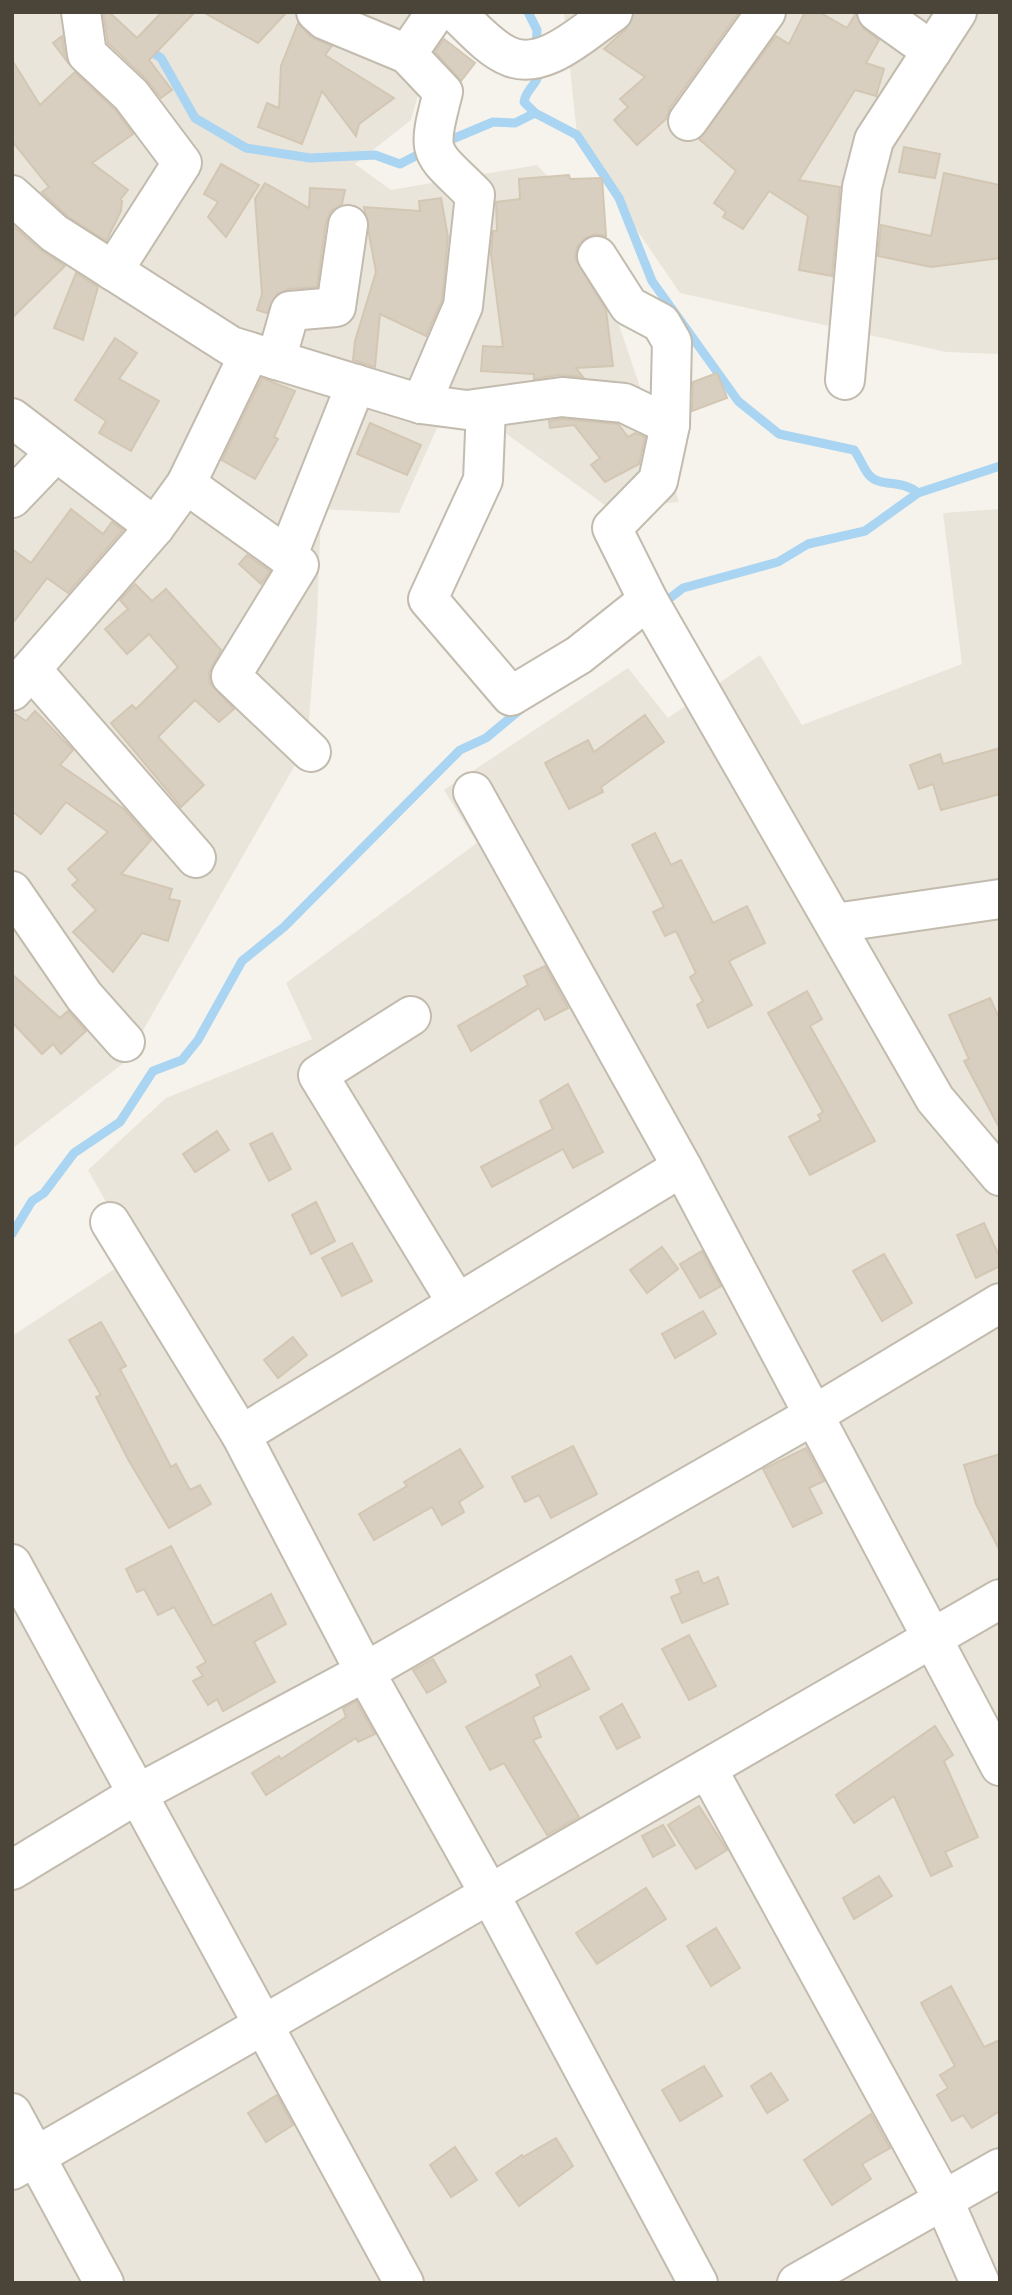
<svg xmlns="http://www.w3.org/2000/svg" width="1012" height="2295" font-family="'Source Sans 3',sans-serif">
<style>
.residential{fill:#eae5da}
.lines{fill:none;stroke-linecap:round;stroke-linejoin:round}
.stream{stroke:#a9d4f2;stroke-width:9}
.building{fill:#d8cfc1;stroke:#d3c7b4;stroke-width:2}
.minor-casing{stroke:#c2bbae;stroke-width:42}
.minor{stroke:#fff;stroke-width:38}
</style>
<rect width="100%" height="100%" fill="#f6f3ec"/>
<g class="residential">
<path d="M12,12H441L411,120L355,164L391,190L537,165L580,210L679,502L609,508L497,427L437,428L399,513L321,509L317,620L307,744L125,1062L12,1149Z"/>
<path d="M564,12H1000V354L946,352L680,293L578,144Z"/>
<path d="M1000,509V2283H12V1336L136,1255L88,1170L166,1098L312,1039L286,983L477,843L444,790L628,668L668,718L760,655L802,725L962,664L943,513Z"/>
</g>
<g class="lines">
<g class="stream">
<path d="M528,12L537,30L536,50"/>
<path d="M146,48L161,58L195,118L246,148L310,158L375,155L400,164L427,150"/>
<path d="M535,113L524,102C526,88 539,85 540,67"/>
<path d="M443,143L493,122L515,123L535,113L577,135L619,198L652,281L738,401L779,434L854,450C860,458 863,468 869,475C880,488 903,479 918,493"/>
<path d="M661,605L683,588L778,562L808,544L865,531L918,493L1000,466"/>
<path d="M12,1234L32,1201L44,1193L74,1153L120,1122L153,1071L182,1060L198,1040L242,961L284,927L460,750L486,738L521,709"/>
</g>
</g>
<g class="building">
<path d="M103,12H109L137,38L162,12H195L149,60L172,90L161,98L146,79L108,43Z"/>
<path d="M203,12H287L258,43Z"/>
<path d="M634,12L738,13L670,108L666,119L637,145L614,120L628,107L620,99L645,77L604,49L626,29Z"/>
<path d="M805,12H819L847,28L856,13L864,29L879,40L866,63L884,69L876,96L855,90L799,180L840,187L832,276L799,270L808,216L769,191L743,229L723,217L726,212L714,203L736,171L699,139L776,36L789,44Z"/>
<path d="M298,23L311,37L332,46L325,55L394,98L359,124L356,136L322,91L302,144L258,127L267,103L279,108L281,66Z"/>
<path d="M62,36L65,57L69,64L53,43Z"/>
<path d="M444,39L475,63L461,81L435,52Z"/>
<path d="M12,60L40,105L75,72L115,110L133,134L92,163L128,190L120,200L122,201L121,211L106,241L67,216L42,192L49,187L12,141Z"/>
<path d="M904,147L940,154L935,178L899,172Z"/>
<path d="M221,164L259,185L226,237L208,217L218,202L204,194Z"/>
<path d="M944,173L1000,185V258L931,267L878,256L881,225L931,236Z"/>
<path d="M569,175L570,179L602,178L606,236L595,234L585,238L577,247L575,258L606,310L613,366L576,368L583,377L559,375L534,379V374L481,371L483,346L503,347L491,254L493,231H497L496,202L520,199L519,179Z"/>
<path d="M265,183L309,208L310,188L345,190L342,204L331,211L326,222L317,287L288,289L277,294L267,313L257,310L262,294L255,199Z"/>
<path d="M441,198L448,237L442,300L426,336L380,314L375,367L353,360L355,341L376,272L364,207L420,211L419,201Z"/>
<path d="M12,225L39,249L65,266L12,318Z"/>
<path d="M76,273L98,287L83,340L54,328Z"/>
<path d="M115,338L137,353L119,379L159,401L131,451L99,433L106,421L75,400Z"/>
<path d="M717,373L727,398L692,411L693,382Z"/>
<path d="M262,378L295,391L274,437L278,439L255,479L222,460Z"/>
<path d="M562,419L618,424L628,437L635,433L645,437L639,464L605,482L591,465L600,458L574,425L550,428L549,421Z"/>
<path d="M370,423L421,445L407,475L357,454Z"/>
<path d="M71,509L103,534L112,522L123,530L68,593L47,578L12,624V549L31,563Z"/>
<path d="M247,555L270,571L261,584L239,564Z"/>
<path d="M135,584L152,601L166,589L221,650L209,673L210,683L234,709L219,722L195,700L158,737L204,785L181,807L111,723L132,705L136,709L178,667L149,634L127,654L105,629L128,609L120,600Z"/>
<path d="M35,711L73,750L60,765L124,809L151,840L121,874L172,889L169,899L180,901L168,941L142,933L113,972L73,932L96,910L72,885L78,880L68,869L108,832L66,802L41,834L12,811V712L26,721Z"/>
<path d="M645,715L664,742L601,787L603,792L569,809L545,763L588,740L594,752Z"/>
<path d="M1000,748V794L941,810L933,784L919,789L910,765L940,754L943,764Z"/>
<path d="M655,833L671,865L681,860L713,923L747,906L765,943L729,961L752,1005L708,1028L697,1005L703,1001L690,977L696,973L676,931L665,936L653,912L664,907L632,845Z"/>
<path d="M545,966L568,1008L545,1020L539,1008L471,1051L458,1026L528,985L524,976Z"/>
<path d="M12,974L60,1018L68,1011L86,1031L61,1054L53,1044L42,1054L12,1022Z"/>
<path d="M807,991L822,1019L810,1026L875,1141L810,1175L789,1137L821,1120L818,1115L823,1112L768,1013Z"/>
<path d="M990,998L1000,1020V1129L964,1061L969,1059L949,1015Z"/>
<path d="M568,1084L603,1152L573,1168L563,1149L492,1187L481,1167L553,1129L540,1101Z"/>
<path d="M217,1131L229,1150L195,1172L183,1154Z"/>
<path d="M272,1133L291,1169L269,1181L250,1144Z"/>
<path d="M316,1202L335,1241L311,1254L292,1215Z"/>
<path d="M984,1223L1000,1258V1266L976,1278L957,1235Z"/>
<path d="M352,1243L372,1281L342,1296L322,1258Z"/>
<path d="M662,1247L678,1269L647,1293L630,1270Z"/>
<path d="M702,1251L721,1286L700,1298L680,1264Z"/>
<path d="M884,1254L912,1303L882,1321L853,1271Z"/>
<path d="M703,1311L716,1334L675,1358L662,1334Z"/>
<path d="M101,1322L126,1366L120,1369L171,1467L176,1464L190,1490L200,1485L211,1504L169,1528L129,1461L96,1397L101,1395L69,1340Z"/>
<path d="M293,1337L307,1355L278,1378L264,1360Z"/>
<path d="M573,1446L597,1494L551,1518L539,1495L525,1502L512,1477Z"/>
<path d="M806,1448L824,1481L809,1488L822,1513L793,1527L763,1469Z"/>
<path d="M460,1449L483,1487L459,1502L464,1512L442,1525L432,1507L374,1540L359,1514L407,1486L404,1482Z"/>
<path d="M1000,1454V1551L976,1504L964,1465Z"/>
<path d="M171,1546L213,1626L271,1594L286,1624L254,1642L275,1682L223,1711L217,1699L208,1705L193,1681L203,1676L197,1667L206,1662L174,1607L158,1615L144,1589L137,1592L126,1569Z"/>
<path d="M698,1571L703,1584L718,1577L728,1604L682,1623L671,1597L681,1593L676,1580Z"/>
<path d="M689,1635L716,1686L689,1700L662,1649Z"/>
<path d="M571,1656L589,1689L533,1717L541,1737L533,1740L579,1817L547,1835L504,1763L490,1770L466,1727L541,1686L536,1675Z"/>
<path d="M433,1659L446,1682L427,1693L413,1670Z"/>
<path d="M356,1701L375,1734L358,1742L356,1738L266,1795L252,1773L279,1756L281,1759L346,1717L343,1709Z"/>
<path d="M622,1704L640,1737L617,1749L600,1717Z"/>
<path d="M935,1726L953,1755L944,1761L978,1837L945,1852L952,1866L931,1876L894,1796L854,1823L836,1795Z"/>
<path d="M699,1806L727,1850L696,1869L668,1825Z"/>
<path d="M663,1825L675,1845L653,1857L642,1836Z"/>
<path d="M879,1876L892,1896L854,1919L843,1898Z"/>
<path d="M646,1888L666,1919L597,1964L576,1933Z"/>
<path d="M716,1928L740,1968L711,1986L687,1946Z"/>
<path d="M951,1986L984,2047L1000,2040V2111L972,2128L963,2115L952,2121L937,2095L948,2088L940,2075L955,2066L921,2003Z"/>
<path d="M704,2066L722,2096L680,2121L662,2090Z"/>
<path d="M771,2073L788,2100L767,2113L751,2086Z"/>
<path d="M277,2095L293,2125L266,2142L248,2113Z"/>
<path d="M871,2114L890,2148L862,2164L871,2179L832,2205L804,2160Z"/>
<path d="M556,2138L573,2166L519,2206L496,2173L522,2155L523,2157Z"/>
<path d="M455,2147L477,2180L451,2197L430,2165Z"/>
</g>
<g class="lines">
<defs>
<g id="minor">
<path d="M81,12L87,54L131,95L182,163L113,271"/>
<path d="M316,12L325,20L407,54"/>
<path d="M455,12C471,26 487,46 506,55C542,74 585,31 613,12"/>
<path d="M877,12L932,51"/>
<path d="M688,121L766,12"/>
<path d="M12,195L54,233L231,346L421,404L467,410L562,397L624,403L670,425"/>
<path d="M597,256L629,306L661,323L672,342L670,425L658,481L612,528L648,600L935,1099L1000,1176"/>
<path d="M276,360L290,311L336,307L348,225"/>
<path d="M845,380L862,187L874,140L957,12"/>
<path d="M421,404L463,306L475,195C429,149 426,158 443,92L407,54L436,12"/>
<path d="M486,408L483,480L428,599L511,696L579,655L648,600"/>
<path d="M12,418L155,527"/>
<path d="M186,484L299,565L231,676L311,752"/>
<path d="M12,498L56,452"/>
<path d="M287,557L356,384"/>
<path d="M32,670L196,858"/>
<path d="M12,691L155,527L186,484L250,352"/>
<path d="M473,792L682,1167L1000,1766"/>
<path d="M12,891L84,996L125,1042"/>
<path d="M835,923L1000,899"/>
<path d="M411,1016L318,1075L457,1303"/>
<path d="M110,1222L241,1435L365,1672L489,1893L698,2283"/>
<path d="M241,1435L682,1167"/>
<path d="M12,1564L404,2283"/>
<path d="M708,1770L943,2199L980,2283"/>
<path d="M12,1870L139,1793L365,1672L812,1416L1000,1303"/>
<path d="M12,2113L104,2283"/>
<path d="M12,2170L1000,1599"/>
<path d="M797,2283L1000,2168"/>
</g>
</defs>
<use href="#minor" class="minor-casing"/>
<use href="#minor" class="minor"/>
</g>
<rect width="1012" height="2295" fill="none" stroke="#4b4439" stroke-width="28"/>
</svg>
